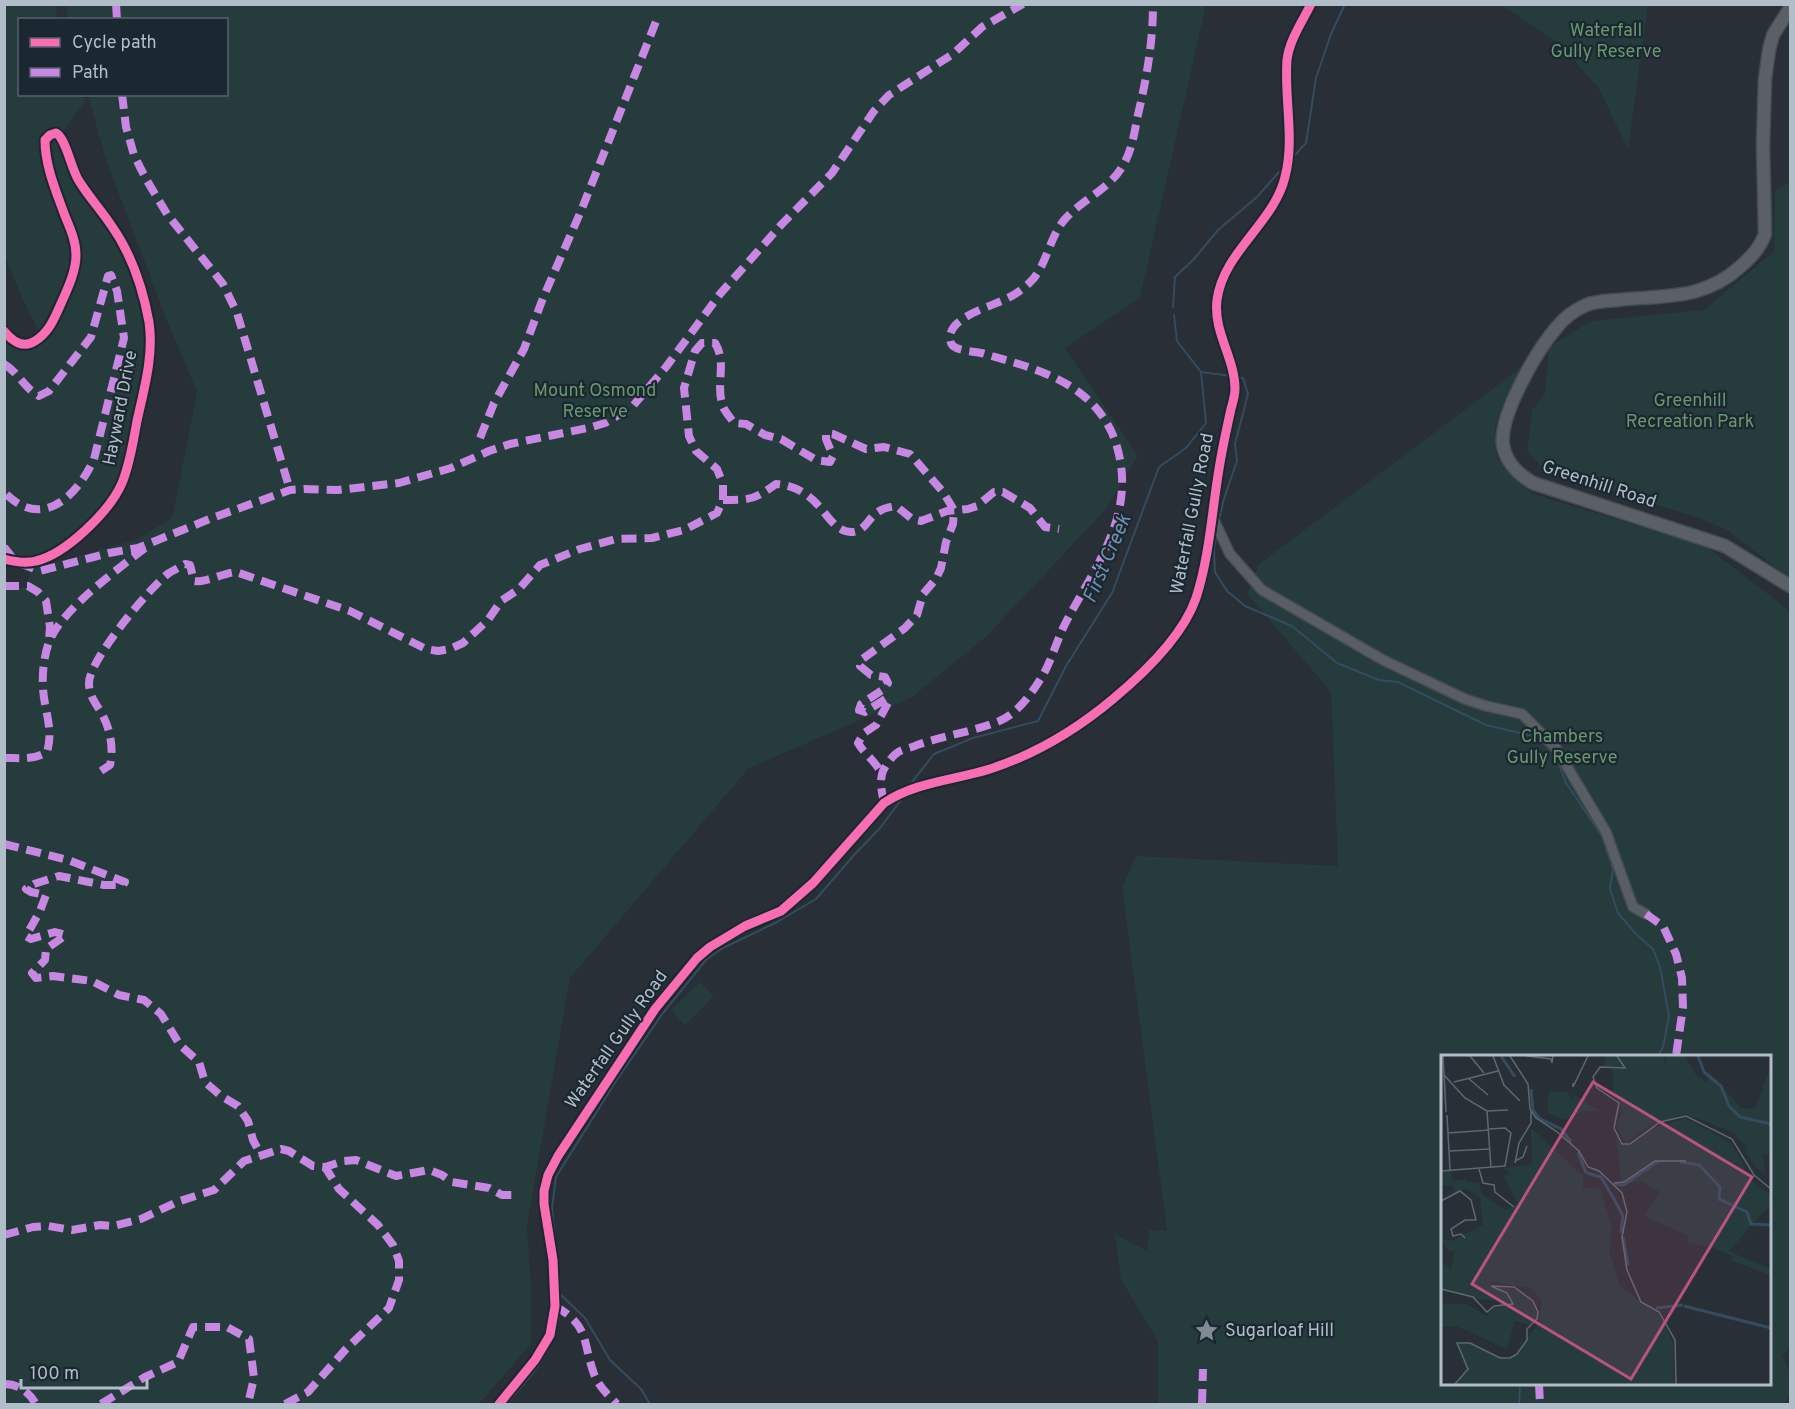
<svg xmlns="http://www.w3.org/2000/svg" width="1795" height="1409" font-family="Overpass,sans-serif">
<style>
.green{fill:#253b3c;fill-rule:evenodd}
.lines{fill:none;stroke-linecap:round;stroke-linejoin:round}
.stream{stroke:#344b60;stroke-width:2}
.minor-casing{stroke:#464b51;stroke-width:12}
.major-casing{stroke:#454c53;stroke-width:15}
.minor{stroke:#585e64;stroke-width:9}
.major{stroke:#5a6066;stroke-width:12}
.quiet{stroke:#c787e3;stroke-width:8;stroke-dasharray:15 8;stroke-linecap:butt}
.cycleway-casing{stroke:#1b2731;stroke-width:13}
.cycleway{stroke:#f96db3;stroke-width:9}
.labels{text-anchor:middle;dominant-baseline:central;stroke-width:4.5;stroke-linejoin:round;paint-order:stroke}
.park-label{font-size:18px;fill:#68996d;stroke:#1b2731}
.street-label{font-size:18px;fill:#b1bdc8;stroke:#1b2731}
.poi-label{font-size:18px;fill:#b1bdc8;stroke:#1b2731;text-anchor:start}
.water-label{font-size:20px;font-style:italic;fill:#7091ac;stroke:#1b2731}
.inset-river{fill:none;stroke:#344b60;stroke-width:3}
.inset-road{fill:none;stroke:#5f6870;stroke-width:1.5}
.view{fill:#bc5281;fill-opacity:0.15;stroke:#bc5281;stroke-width:3}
.inset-edge{fill:none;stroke:#b1bdc8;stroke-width:3}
</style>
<rect width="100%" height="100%" fill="#282f36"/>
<g class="green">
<path d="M5,5H55L58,19L20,20V94L83,95L85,101L60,135L69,161L127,251L151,341L121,485L83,531L38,561L5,559L4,331L21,344L41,336L27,309L5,257Z"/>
<path d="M65,5H1206L1140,298L1065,348L1138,456L1105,510L986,637L911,698L749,768L570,978L527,1226L531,1283V1344L479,1404H5V588L26,587L31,569L136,540L172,518L197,392L166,318L105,157L88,95L226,94V20L68,19Z"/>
<path d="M1502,5H1648L1628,149L1599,89L1561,45Z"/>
<path d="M1790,181V579L1726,529L1696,517L1545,470L1527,452L1532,410L1545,394L1549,347L1591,321L1704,310L1774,251L1775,191Z"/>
<path d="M1523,366L1507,397L1495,426L1497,459L1530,493L1707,547L1790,611V1349L1782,1355C1792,1372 1795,1387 1785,1404H1158V1341L1121,1280L1115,1234L1147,1251L1149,1230L1167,1231L1122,887L1136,856L1338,866L1331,692L1247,594L1259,564ZM1442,1056H1770V1384H1442Z"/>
<path d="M700,982L714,996L685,1025L671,1010Z"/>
</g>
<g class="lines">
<g class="stream">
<path d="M1294,156L1306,143L1316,78L1331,34L1345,4"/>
<path d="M1173,307L1175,277L1194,259L1218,230L1257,197L1279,172"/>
<path d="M1201,372L1231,376"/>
<path d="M1220,516L1224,499L1237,461L1235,444L1248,394L1243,378L1236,377"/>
<path d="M1216,537L1214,548L1215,572L1227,591L1245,606L1292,626L1337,663L1379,680L1398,682L1486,725L1537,737L1555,755L1566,783L1602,836L1613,869L1610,889L1618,913L1636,934L1653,949L1660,967L1669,1016L1663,1047L1658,1056"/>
<path d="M912,782L934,754L973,738L1038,721L1066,666L1112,593L1159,467L1186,448L1206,423L1201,372L1177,341L1174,315"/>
<path d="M556,1253L552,1208L556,1177L616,1081L663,1013L706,960L721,949L777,922L816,899L854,855L880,828L901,800"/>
<path d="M561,1295L585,1318L610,1360L641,1389L650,1404"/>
<path d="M555,1333C563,1312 560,1287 558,1265"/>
<path d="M506,1404C524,1384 543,1364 553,1338"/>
<path d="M1519,1404L1520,1384"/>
</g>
<defs>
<g id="minor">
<path d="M4,331C12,341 23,349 35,341C48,333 53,321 59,308C66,292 76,273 76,255C76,241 70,228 65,216C56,191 45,166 45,140L50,135L56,133C66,138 71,169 79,181C89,197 101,210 111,225C131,253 143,289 149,322C154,355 144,389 137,421C133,442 130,464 122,483C110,511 66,554 36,561C25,564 15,562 4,559"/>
<path d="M1212,516L1230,554L1262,590L1383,660L1465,699L1486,706L1522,714L1556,748L1606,832L1633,907L1646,914"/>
<path d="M499,1404L535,1360L550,1335L555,1306L553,1260L544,1204V1191L548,1175L558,1156L655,1009L697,958L710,947L745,926L781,911L813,883L884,803C915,782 955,780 990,769C1036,754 1076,730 1113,699C1143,674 1183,636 1196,598C1210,555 1212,508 1220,463C1223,445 1227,427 1231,409C1233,402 1235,395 1235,389C1235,358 1213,332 1217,300C1223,252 1274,223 1285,177C1295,139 1284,99 1287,60C1289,41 1302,22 1311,4"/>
</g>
<path id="major" d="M1790,8L1773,35L1769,50L1765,79L1763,145L1765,234C1760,248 1752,256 1741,266C1703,301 1664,295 1617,300C1606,301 1596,301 1586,305C1575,310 1564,318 1557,327C1537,350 1499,415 1503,445C1506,463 1518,474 1533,483L1725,546L1790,586"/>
</defs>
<use href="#minor" class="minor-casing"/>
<use href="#major" class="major-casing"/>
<use href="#minor" class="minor"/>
<use href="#major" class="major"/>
<g class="quiet">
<path d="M116,4L117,20"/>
<path d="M122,94L126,127L134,155L146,179L167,214L223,284L237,313L290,490"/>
<path d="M4,364C19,373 24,388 39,396L49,391L91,337L108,276L111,275L117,291L124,338L94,459C77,497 41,531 4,492"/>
<path d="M480,438L494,403L524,349L543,298L581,211L657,19"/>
<path d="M723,500C750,500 754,500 776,484C792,485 806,492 817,504C827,514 836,533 853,532C864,531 868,520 875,514C881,509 888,507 896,506L912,519L921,521L947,511L968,509L977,506L994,492H1003L1030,508L1045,527L1059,529"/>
<path d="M4,547L16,562L40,571L109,553L138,548L212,518L290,490L304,489L338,490L399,483L451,468L489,451L510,444L592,427L605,423L632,407L666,367L720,294L781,225L832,173L874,111L889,95L953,54L982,27L1023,4"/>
<path d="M4,586H28L38,592L46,601L50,627L49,640"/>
<path d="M4,758C20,758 34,760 47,752C54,729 44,710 43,688C42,673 44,656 49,642C62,609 117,570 145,548"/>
<path d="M101,771L110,765C114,747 110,728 101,712C95,703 89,695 89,683C89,660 150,587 169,573C174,570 180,567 185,564L190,565L194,581C205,583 223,573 236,572L350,611L426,649L438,651L450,649L463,643L488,620L501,601L519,589L540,565L580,549L616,539L652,538L684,530L717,513L723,500V484L717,469L696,451L689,436L684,388L695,351L702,343H715C727,362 716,383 722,403C723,410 730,417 734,423L746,424L765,435L781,439L816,460L830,462L833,456L826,439V433L833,434L866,449L884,447L910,454L943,492L954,510L953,524L946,542L941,568L936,579L923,594L917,615L905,628L861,660L860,666L871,675L885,677L888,683L884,689L861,704L859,710L865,712L887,698L889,701L876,725L864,733L858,743C865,755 876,761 882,775"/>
<path d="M884,803C882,793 879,781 883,771C886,765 892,756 897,753C902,749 911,748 917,745C943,736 971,732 997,722C1018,714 1032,693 1043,675C1052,659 1057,640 1065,624C1087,581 1120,538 1122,487C1123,469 1119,449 1112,433C1088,381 1036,369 985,354C976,351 961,352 953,346C950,343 950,340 950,336C952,316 993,306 1008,298C1018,293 1027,286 1034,278C1048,260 1050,236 1065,219C1082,200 1109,189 1122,167C1131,153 1134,136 1137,119C1146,81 1153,44 1153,4"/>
<path d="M4,844L68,860L125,882L123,885H104L59,876L34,884L26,889L31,892L46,895L40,911L26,936L31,939L55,932L66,935L46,949L45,960L32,973L36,978L53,976L92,981L119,995L144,1000L161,1014L180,1045L199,1062L205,1082L221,1096L238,1106L248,1121L253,1140L261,1155"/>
<path d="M1646,914L1663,926L1676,954L1682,978L1683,1007L1676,1056"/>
<path d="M4,1235L33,1227L48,1226L72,1230L100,1225L114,1226L141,1219L177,1202L214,1190L244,1161L281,1149L289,1151L313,1166L325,1167L344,1161L356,1160L396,1176L429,1170L442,1175L452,1182L489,1188L502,1195H514"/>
<path d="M555,1306C589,1326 582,1338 593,1371C597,1385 607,1394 617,1404"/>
<path d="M4,1384C19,1384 29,1392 36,1404"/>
<path d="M1539,1384L1540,1404"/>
<path d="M101,1404L145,1377L178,1362L193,1327H227L249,1339L254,1378L248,1404"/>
<path d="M285,1404L308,1392L346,1349L389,1308L399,1280V1261L393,1245L378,1225L339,1189L325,1167"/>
<path d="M1202,1404L1203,1369"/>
</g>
<defs>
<g id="cycleway">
<path d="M4,331C12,341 23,349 35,341C48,333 53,321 59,308C66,292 76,273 76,255C76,241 70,228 65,216C56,191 45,166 45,140L50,135L56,133C66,138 71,169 79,181C89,197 101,210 111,225C131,253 143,289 149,322C154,355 144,389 137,421C133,442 130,464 122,483C110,511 66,554 36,561C25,564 15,562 4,559"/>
<path d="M499,1404L535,1360L550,1335L555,1306L553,1260L544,1204V1191L548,1175L558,1156L655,1009L697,958L710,947L745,926L781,911L813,883L884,803C915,782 955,780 990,769C1036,754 1076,730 1113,699C1143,674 1183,636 1196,598C1210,555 1212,508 1220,463C1223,445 1227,427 1231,409C1233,402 1235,395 1235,389C1235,358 1213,332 1217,300C1223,252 1274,223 1285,177C1295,139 1284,99 1287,60C1289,41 1302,22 1311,4"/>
</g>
</defs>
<use href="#cycleway" class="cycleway-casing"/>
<use href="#cycleway" class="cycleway"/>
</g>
<defs>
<symbol id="sight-bare" viewBox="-9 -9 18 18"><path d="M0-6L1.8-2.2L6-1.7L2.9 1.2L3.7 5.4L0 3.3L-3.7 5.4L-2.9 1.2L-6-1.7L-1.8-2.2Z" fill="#818b95" stroke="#1b2731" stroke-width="2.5" paint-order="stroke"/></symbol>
</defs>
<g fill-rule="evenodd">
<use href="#sight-bare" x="1190" y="1314" width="33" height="33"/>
</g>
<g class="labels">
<g class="park-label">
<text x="1606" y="31">Waterfall<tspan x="1606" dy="21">Gully Reserve</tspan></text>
<text x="595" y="391">Mount Osmond<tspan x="595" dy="21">Reserve</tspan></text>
<text x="1690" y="401">Greenhill<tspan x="1690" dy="21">Recreation Park</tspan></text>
<text x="1562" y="737">Chambers<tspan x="1562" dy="21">Gully Reserve</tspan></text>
</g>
<g class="street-label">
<text transform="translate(121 408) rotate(-79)">Hayward Drive</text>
<text transform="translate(1599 485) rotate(18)">Greenhill Road</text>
<text transform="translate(1193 514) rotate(-79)">Waterfall Gully Road</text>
<text transform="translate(617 1040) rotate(-55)">Waterfall Gully Road</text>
</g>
<g class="poi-label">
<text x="1225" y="1331">Sugarloaf Hill</text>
</g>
<g class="water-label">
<text transform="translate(1108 559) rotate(-67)">First Creek</text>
</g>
</g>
<g transform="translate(1441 1055)">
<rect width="330" height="330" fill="#282f36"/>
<path d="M165,1H223L226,14L225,1H244L255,20L266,27L268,17L300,53L314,54L330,10V98L322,99L324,119L314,112L304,96L307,86L304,91L292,77L244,59L207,71L185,88L175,72L181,58L179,46L173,42L171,14H183L162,12ZM133,32V39L158,56H142L123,65L106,58L108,36L126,37L132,45ZM244,63L290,88L303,110L304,120L330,141V149L288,196L330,214L329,220L291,206V201L270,192L245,187L248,181L207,163L204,159L219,137L199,126L182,129L180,125L175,82L180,90H190L208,74ZM90,73L142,121V133L159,132L171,174L168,196L179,231L218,260L232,288L233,329H14L26,316L16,288H29L64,304L76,299L99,266L97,263L89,270L74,266L66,294L15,271L0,272V249H26L46,261L50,253L70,250L71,247L35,244L0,234V205L10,215L13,196L8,197L0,184L10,186L42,170L39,143L25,133L13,139L12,131L0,130V116L10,115L11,126L23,125L25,120V126L38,128L41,139L64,155L77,148L62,121L69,119L62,113L91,109ZM49,226L89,233L101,245L98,262L92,246L80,235L50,231Z" fill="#253b3c" fill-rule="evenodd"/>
<path class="inset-river" d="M60,1L74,22M257,1L263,17L280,31L288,51L299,62L330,69M90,34L92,55L98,63L120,74L130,87M137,97L145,118M239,107L258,110L279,132L278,144L306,157L310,169L330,170M146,118L160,122L173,144L182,161L180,178M174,129L183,130L217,106M182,182L187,210M243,251L330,273M215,253L242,250"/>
<path class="inset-road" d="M2,1L5,57M29,1L43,18M52,1L63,30L79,46M69,1L87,29L89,54L95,63L115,76L138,96L147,112L158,116L181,138L186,157L181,182L186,215L200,247L218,257L234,285L235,329M86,1L110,4L111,8L112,1M176,1L184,13L159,12L152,22L156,33L178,48L173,73L181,89H189L219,67L245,61L291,84L313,120L330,134M3,20L24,43L46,56L50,113M27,23L47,40M13,27L57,16M132,28V32L147,1M46,56L67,55M6,60L9,115M7,78L48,75M8,96L49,94M74,106L82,102L86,91M74,108L78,88L90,68V56M38,114L42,128L53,130L54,137L73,152M0,116L64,111L70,78L64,73L48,74M173,128L183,127L214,106H245M0,146L19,136L30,145L35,165H24L10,174L12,181L20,179L24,183M0,234L32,242L46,257L53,251L72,249L66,238L50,231L73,232L92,246L97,257L96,264L86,274V285L76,299L69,303H59L29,288H16L27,314L14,329"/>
<path class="view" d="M152,27L311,122L190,324L31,229Z"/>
<rect width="330" height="330" class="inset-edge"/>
</g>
<rect width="1795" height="1409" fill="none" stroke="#b1bdc8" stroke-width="12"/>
<rect x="18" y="18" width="210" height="78" fill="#1b2731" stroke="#57636d" stroke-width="1.5"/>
<rect x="30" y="38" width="30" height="9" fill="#f96db3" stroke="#57636d" stroke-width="1.5"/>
<text x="72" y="48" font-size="18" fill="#b1bdc8">Cycle path</text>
<rect x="30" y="68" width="30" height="9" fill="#c787e3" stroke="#57636d" stroke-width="1.5"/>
<text x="72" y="78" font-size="18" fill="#b1bdc8">Path</text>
<path d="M21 1379v9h126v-9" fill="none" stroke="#b1bdc8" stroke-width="3"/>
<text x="30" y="1379" font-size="18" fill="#b1bdc8" stroke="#1b2731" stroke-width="4.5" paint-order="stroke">100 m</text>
</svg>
